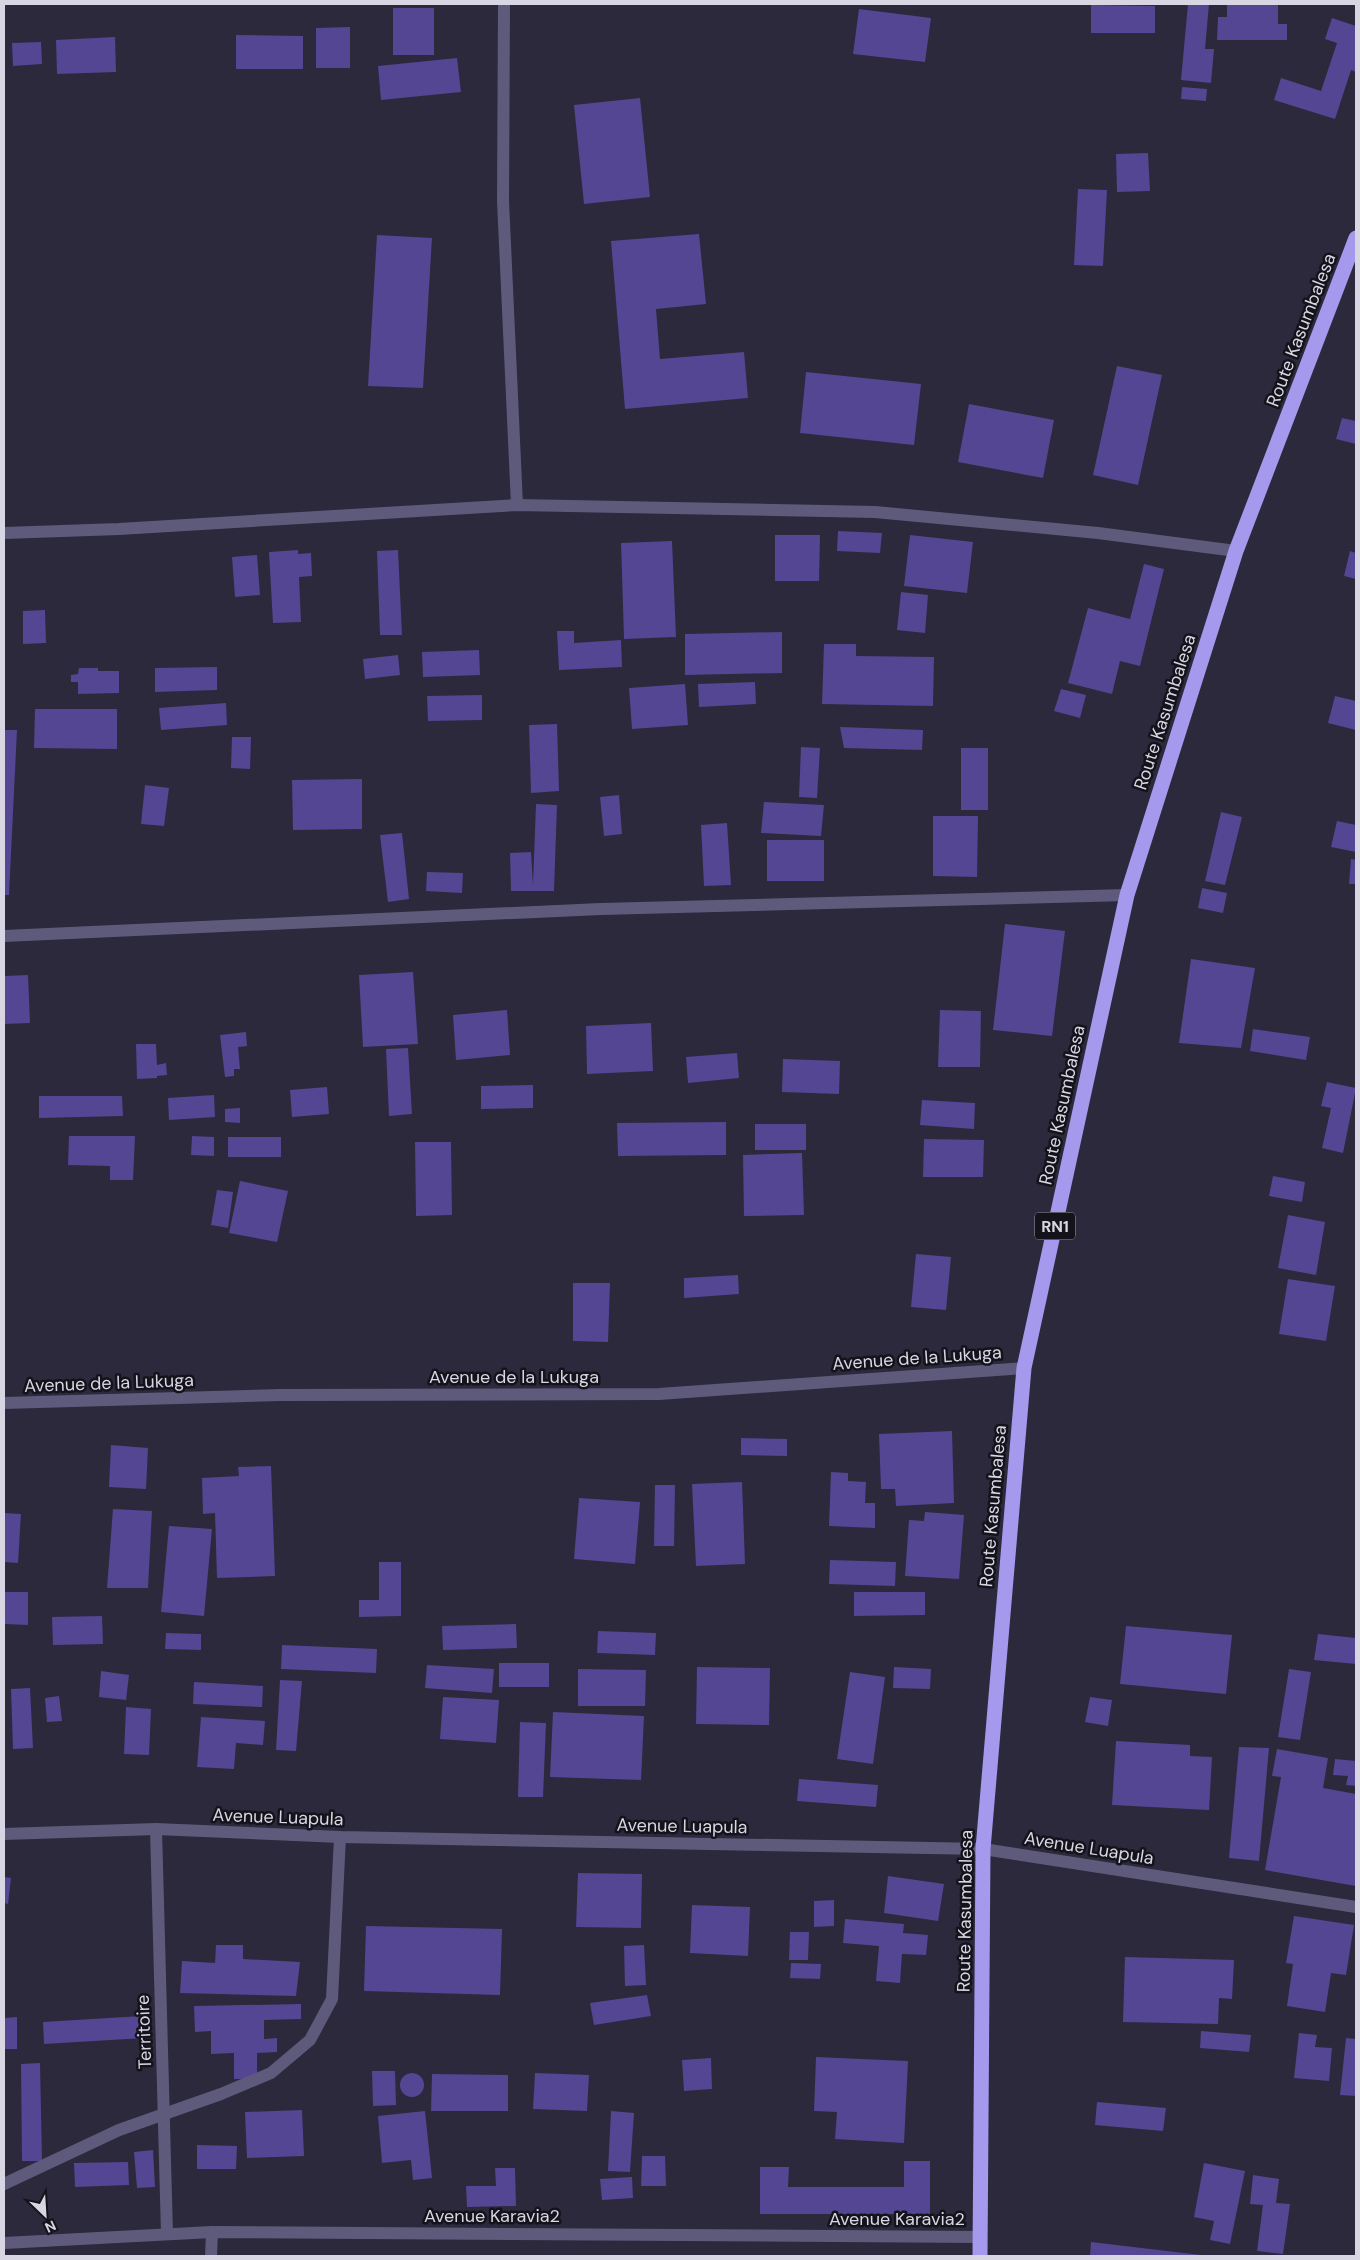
<svg xmlns="http://www.w3.org/2000/svg" width="1360" height="2260" font-family="'DM Sans',sans-serif">
<style>
.building{fill:#544692}
.lines{fill:none;stroke-linecap:round;stroke-linejoin:round}
.minor{stroke:#5e5a7c;stroke-width:12}
.highway{stroke:#a499ed;stroke-width:15}
.labels{text-anchor:middle;dominant-baseline:central;stroke-width:5;stroke-linejoin:round;paint-order:stroke}
.shield{fill:#14131b;stroke:#9c9ca6;stroke-width:1}
.shield-label{font-size:16px;font-weight:bold;fill:#d7d6e2}
.street-label{font-size:18px;fill:#d7d6e2;stroke:#14131b}
</style>
<rect width="100%" height="100%" fill="#2b293b"/>
<g class="building">
<path d="M1188,4H1209L1205,49H1214L1211,83L1181,80Z"/>
<path d="M1227,4H1278V24H1287V40H1217L1218,17H1227Z"/>
<path d="M1091,5L1155,6V33H1091Z"/>
<rect x="393" y="8" width="41" height="47"/>
<path d="M859,9L931,18L925,62L853,54Z"/>
<path d="M1332,18L1356,26V72L1351,70L1335,119L1274,100L1281,78L1321,91L1337,43L1325,39Z"/>
<path d="M350,27V68H316V28Z"/>
<path d="M236,35L303,36V69H236Z"/>
<path d="M115,37L116,72L57,74L56,40Z"/>
<path d="M41,42L42,64L13,66L12,43Z"/>
<path d="M457,58L461,92L381,100L378,66Z"/>
<path d="M1182,87L1207,89L1206,101L1181,99Z"/>
<path d="M640,98L650,197L584,204L574,105Z"/>
<path d="M1148,153L1150,191L1117,192L1116,154Z"/>
<path d="M1078,189L1107,190L1103,266L1074,265Z"/>
<path d="M699,234L706,304L656,309L660,359L744,352L748,398L625,409L611,241Z"/>
<path d="M377,235L432,238L423,388L368,386Z"/>
<path d="M1117,366L1162,375L1138,485L1093,475Z"/>
<path d="M806,372L921,384L914,445L800,433Z"/>
<path d="M969,404L1054,420L1043,478L958,462Z"/>
<path d="M1342,418L1356,421V444L1336,439Z"/>
<path d="M838,531L882,533L880,553L837,551Z"/>
<path d="M775,535H820L819,581H775Z"/>
<path d="M910,535L973,542L967,593L904,586Z"/>
<path d="M672,541L676,637L624,639L621,543Z"/>
<path d="M298,550V554L311,553L312,576L299,577L301,622L273,623L269,552Z"/>
<path d="M398,550L402,635H380L377,551Z"/>
<path d="M1350,551L1356,553V579L1344,576Z"/>
<path d="M257,555L260,595L235,597L232,557Z"/>
<path d="M1144,564L1164,569L1140,666L1120,661L1112,694L1068,683L1088,608L1130,619Z"/>
<path d="M901,592L928,595L925,633L897,630Z"/>
<path d="M45,610L46,643L23,644V611Z"/>
<path d="M557,631H574V643L621,640L622,667L559,670Z"/>
<path d="M782,632V673L685,675V634Z"/>
<path d="M824,644H856V656L934,657L933,706L822,704Z"/>
<path d="M479,650L480,675L423,677L422,652Z"/>
<path d="M398,655L400,675L365,679L363,659Z"/>
<path d="M217,667V690L155,692V668Z"/>
<path d="M79,668H98V671H119V693L78,694V682H71V675L78,674Z"/>
<path d="M755,682L756,704L699,707L698,684Z"/>
<path d="M685,684L688,725L632,729L629,688Z"/>
<path d="M1061,689L1086,695L1080,718L1054,711Z"/>
<path d="M482,695V720L428,721L427,696Z"/>
<path d="M1335,696L1356,701V730L1328,723Z"/>
<path d="M226,703L227,725L161,730L159,708Z"/>
<path d="M35,709H117V749L34,748Z"/>
<path d="M557,724L559,791L531,793L529,725Z"/>
<path d="M840,727L923,730L922,750L844,748Z"/>
<path d="M4,730H17L9,895H4Z"/>
<path d="M232,737H251L250,769L231,768Z"/>
<path d="M801,747L820,748L817,798L799,797Z"/>
<rect x="961" y="748" width="27" height="62"/>
<path d="M362,779V829L293,830L292,780Z"/>
<path d="M145,785L169,788L164,826L141,824Z"/>
<path d="M619,795L622,834L604,836L600,797Z"/>
<path d="M764,802L824,805L821,836L761,833Z"/>
<path d="M536,804L557,805L554,891H511L510,853L531,852L533,885Z"/>
<path d="M1221,812L1242,817L1225,885L1205,881Z"/>
<path d="M933,816H978L977,877L933,876Z"/>
<path d="M1337,821L1356,825V852L1331,847Z"/>
<path d="M727,823L731,885L704,886L701,825Z"/>
<path d="M402,833L409,899L388,902L380,835Z"/>
<rect x="767" y="840" width="57" height="41"/>
<path d="M1351,859L1356,860V884H1349Z"/>
<path d="M427,872L463,873L462,893L426,891Z"/>
<path d="M1202,888L1227,893L1223,913L1198,908Z"/>
<path d="M1005,924L1065,931L1052,1036L993,1030Z"/>
<path d="M1191,959L1255,968L1241,1048L1179,1043Z"/>
<path d="M413,972L418,1044L363,1047L359,975Z"/>
<path d="M28,975L30,1023L4,1024V976Z"/>
<path d="M507,1010L510,1055L456,1060L453,1015Z"/>
<path d="M940,1010L981,1011L980,1067H938Z"/>
<path d="M651,1023L653,1071L587,1074L586,1026Z"/>
<path d="M1253,1029L1310,1037L1306,1060L1250,1051Z"/>
<path d="M246,1032L247,1046L238,1047L240,1069H234V1076L225,1077L220,1035Z"/>
<path d="M136,1044H156L157,1065L166,1063L167,1075L157,1076V1078L137,1079Z"/>
<path d="M408,1048L412,1114L389,1116L386,1049Z"/>
<path d="M737,1053L739,1078L688,1083L686,1057Z"/>
<path d="M783,1059L840,1061L839,1094L782,1092Z"/>
<path d="M1327,1082L1356,1088L1343,1153L1322,1148L1331,1108L1321,1106Z"/>
<path d="M533,1085V1108L481,1109V1086Z"/>
<path d="M327,1087L329,1114L292,1117L290,1090Z"/>
<path d="M214,1095L215,1117L169,1120L168,1098Z"/>
<path d="M39,1096H122L123,1116L39,1118Z"/>
<path d="M922,1100L975,1103L974,1129L920,1125Z"/>
<path d="M240,1108V1123L225,1122V1109Z"/>
<path d="M726,1122V1155L618,1156L617,1123Z"/>
<rect x="755" y="1124" width="51" height="26"/>
<path d="M69,1136H135L133,1180H110V1166L68,1165Z"/>
<path d="M192,1136L214,1137V1156L191,1155Z"/>
<rect x="228" y="1137" width="53" height="20"/>
<path d="M924,1139L984,1140L983,1177H923Z"/>
<path d="M415,1142H451L452,1215L416,1216Z"/>
<path d="M802,1153L804,1215L744,1216L743,1155Z"/>
<path d="M1273,1176L1305,1182L1302,1202L1269,1196Z"/>
<path d="M240,1181L288,1191L277,1242L229,1233Z"/>
<path d="M217,1190L233,1192L228,1228L211,1225Z"/>
<path d="M1288,1215L1325,1222L1316,1275L1278,1268Z"/>
<path d="M916,1254L951,1257L946,1310L911,1307Z"/>
<path d="M738,1275L739,1294L684,1298V1278Z"/>
<path d="M1288,1279L1335,1286L1326,1341L1279,1334Z"/>
<path d="M573,1283H610L608,1342L573,1341Z"/>
<path d="M952,1431L954,1503L896,1506L895,1489H881L879,1434Z"/>
<path d="M741,1438L787,1439V1456L741,1455Z"/>
<path d="M111,1445L148,1448L146,1489L109,1487Z"/>
<path d="M271,1466L275,1576L217,1578L215,1513L203,1514L202,1478L239,1476L238,1467Z"/>
<path d="M831,1472L848,1473V1481L866,1482L865,1503H875V1528L829,1526Z"/>
<path d="M742,1482L745,1564L696,1566L692,1484Z"/>
<path d="M655,1485H675L674,1546H654Z"/>
<path d="M579,1498L640,1502L635,1564L574,1559Z"/>
<path d="M113,1509L152,1511L148,1588H107Z"/>
<path d="M925,1512L964,1515L959,1579L905,1576L909,1520L924,1521Z"/>
<path d="M4,1513L21,1514L18,1563L4,1562Z"/>
<path d="M169,1526L212,1529L204,1616L161,1612Z"/>
<path d="M830,1560L896,1562L895,1586L829,1584Z"/>
<path d="M379,1562H401V1616L359,1617V1600H379Z"/>
<path d="M4,1592H28V1625L4,1624Z"/>
<path d="M854,1592H925V1615L854,1616Z"/>
<path d="M102,1616L103,1644L53,1645L52,1617Z"/>
<path d="M516,1624L517,1648L443,1650L442,1626Z"/>
<path d="M1126,1626L1232,1635L1226,1694L1120,1684Z"/>
<path d="M598,1631L656,1633L655,1655L597,1653Z"/>
<path d="M166,1633L201,1634V1650L165,1649Z"/>
<path d="M1318,1634L1356,1638V1664L1314,1660Z"/>
<path d="M282,1645L377,1649L376,1673L281,1669Z"/>
<rect x="499" y="1663" width="50" height="24"/>
<path d="M427,1665L494,1669L492,1693L425,1688Z"/>
<path d="M697,1667L770,1668L769,1725L696,1724Z"/>
<path d="M894,1667L931,1669L930,1689L893,1688Z"/>
<path d="M578,1669L646,1670L645,1706H578Z"/>
<path d="M1289,1669L1311,1672L1300,1740L1278,1737Z"/>
<path d="M101,1671L129,1675L126,1700L99,1697Z"/>
<path d="M850,1672L885,1677L873,1764L837,1759Z"/>
<path d="M280,1680L302,1681L296,1751L276,1750Z"/>
<path d="M194,1682L263,1686L262,1707L193,1704Z"/>
<path d="M30,1688L33,1748L13,1749L11,1689Z"/>
<path d="M59,1696L62,1721L47,1722L45,1698Z"/>
<path d="M443,1697L499,1700L496,1743L440,1739Z"/>
<path d="M1090,1697L1112,1700L1108,1726L1085,1722Z"/>
<path d="M126,1707L151,1709L149,1755L124,1754Z"/>
<path d="M553,1712L644,1716L641,1780L550,1777Z"/>
<path d="M201,1717L265,1721L263,1745L236,1743L234,1769L197,1767Z"/>
<path d="M520,1722L546,1723L543,1797H518Z"/>
<path d="M1116,1741L1190,1745V1756L1212,1757L1209,1810L1112,1805Z"/>
<path d="M1239,1747L1269,1748L1259,1861L1229,1858Z"/>
<path d="M1277,1749L1328,1758L1323,1788L1356,1794V1886L1265,1870L1281,1777L1272,1776Z"/>
<path d="M1335,1759L1356,1761V1786L1346,1785L1348,1776L1333,1775Z"/>
<path d="M799,1779L878,1785L876,1807L797,1801Z"/>
<path d="M578,1873L642,1874L641,1928L576,1927Z"/>
<path d="M888,1876L944,1884L938,1921L884,1913Z"/>
<path d="M4,1877L11,1878L8,1904L4,1903Z"/>
<path d="M834,1900V1926L814,1927V1901Z"/>
<path d="M692,1905L750,1907L748,1956L690,1953Z"/>
<path d="M1294,1916L1354,1925L1346,1975L1331,1973L1325,2012L1287,2006L1293,1964L1286,1963Z"/>
<path d="M845,1919L904,1924L903,1933L928,1935L926,1955L902,1954L900,1983L876,1981L879,1946L843,1943Z"/>
<path d="M366,1926L502,1929L500,1995L364,1991Z"/>
<path d="M790,1932H809L808,1960H789Z"/>
<path d="M216,1945H243V1959L300,1962L296,1996L180,1993L182,1961L215,1963Z"/>
<path d="M644,1945L646,1985L625,1986L624,1946Z"/>
<path d="M1125,1957L1234,1960L1232,1999L1219,1998L1218,2024L1123,2022Z"/>
<path d="M791,1963L821,1964L820,1979L790,1978Z"/>
<path d="M647,1995L651,2016L594,2025L590,2003Z"/>
<path d="M301,2004V2019L264,2020V2039L277,2038V2052L257,2053V2079H234V2053L211,2054V2031L195,2032L194,2006Z"/>
<path d="M142,2016L144,2038L44,2044L43,2022Z"/>
<path d="M17,2017V2049H4V2018Z"/>
<path d="M1201,2031L1251,2035L1249,2052L1200,2048Z"/>
<path d="M1299,2033L1317,2035L1315,2047L1332,2048L1329,2081L1294,2078Z"/>
<path d="M1346,2038L1356,2039V2096L1340,2095Z"/>
<path d="M816,2057L908,2061L904,2143L835,2139L837,2112L814,2111Z"/>
<path d="M711,2058L712,2089L684,2091L682,2060Z"/>
<path d="M40,2063L42,2161H22L21,2064Z"/>
<path d="M372,2071H395L396,2105L373,2106Z"/>
<path d="M535,2073L589,2075L587,2111L533,2109Z"/>
<circle cx="412" cy="2085" r="12"/>
<path d="M432,2074L508,2075V2111H431Z"/>
<path d="M1097,2102L1166,2108L1163,2131L1095,2125Z"/>
<path d="M302,2110L304,2156L247,2158L245,2112Z"/>
<path d="M425,2111L432,2178L413,2180L411,2160L382,2163L378,2116Z"/>
<path d="M611,2111L634,2113L630,2172L608,2171Z"/>
<path d="M197,2145L237,2146L236,2169H197Z"/>
<path d="M153,2150L155,2187L137,2188L134,2152Z"/>
<path d="M642,2156H665L666,2186H641Z"/>
<path d="M904,2161H930V2214H760V2167H789L788,2187H904Z"/>
<path d="M128,2162L129,2185L75,2187L74,2163Z"/>
<path d="M1204,2163L1245,2171L1230,2244L1210,2240L1214,2221L1194,2217Z"/>
<path d="M495,2168H515L516,2206L467,2207L466,2186H496Z"/>
<path d="M1253,2175L1279,2179L1276,2203L1290,2204L1283,2254L1257,2251L1263,2205L1250,2204Z"/>
<path d="M632,2177L633,2198L602,2200L600,2179Z"/>
<path d="M1091,2242L1201,2255V2256H1090Z"/>
</g>
<g class="lines">
<g class="minor">
<path d="M504,4L503,201L517,505"/>
<path d="M4,533L119,529L517,505L875,512L1098,533L1236,551"/>
<path d="M4,936L601,909L1127,895"/>
<path d="M4,1403L280,1395L659,1394L1024,1368"/>
<path d="M156,1829L167,2234"/>
<path d="M4,1834L156,1829L340,1837L983,1849L1356,1907"/>
<path d="M4,2184L119,2130L221,2094L271,2073L310,2040L332,1999L340,1837"/>
<path d="M4,2243L212,2232L981,2237"/>
<path d="M211,2256L212,2232"/>
</g>
<path class="highway" d="M980,2256L983,1849L1024,1368L1127,895L1236,551L1356,238"/>
</g>
<g class="labels">
<rect class="shield" x="1035" y="1212.5" width="40" height="27" rx="4"/>
<g class="shield-label">
<text x="1055" y="1226">RN1</text>
</g>
<g class="street-label">
<text transform="translate(1301 330) rotate(-69)">Route Kasumbalesa</text>
<text transform="translate(1165 712) rotate(-72)">Route Kasumbalesa</text>
<text transform="translate(1062 1105) rotate(-78)">Route Kasumbalesa</text>
<text transform="translate(917 1358) rotate(-4)">Avenue de la Lukuga</text>
<text x="514" y="1377">Avenue de la Lukuga</text>
<text transform="translate(109 1383) rotate(-2)">Avenue de la Lukuga</text>
<text transform="translate(993 1506) rotate(-85)">Route Kasumbalesa</text>
<text transform="translate(278 1817) rotate(2)">Avenue Luapula</text>
<text transform="translate(682 1826) rotate(1)">Avenue Luapula</text>
<text transform="translate(1089 1848) rotate(9)">Avenue Luapula</text>
<text transform="translate(965 1911) rotate(-89)">Route Kasumbalesa</text>
<text transform="translate(144 2032) rotate(-92)">Territoire</text>
<text x="492" y="2216">Avenue Karavia2</text>
<text x="897" y="2219">Avenue Karavia2</text>
</g>
</g>
<rect width="1360" height="2260" fill="none" stroke="#d7d6e2" stroke-width="10"/>
<g transform="translate(45 2215) rotate(155)" stroke="#14131b" stroke-width="4" paint-order="stroke">
<path d="M0-4L9 19L0 12L-9 19Z" fill="#d7d6e2"/>
<text y="-8" font-size="14" font-weight="bold" text-anchor="middle" fill="#d7d6e2">N</text>
</g>
</svg>
